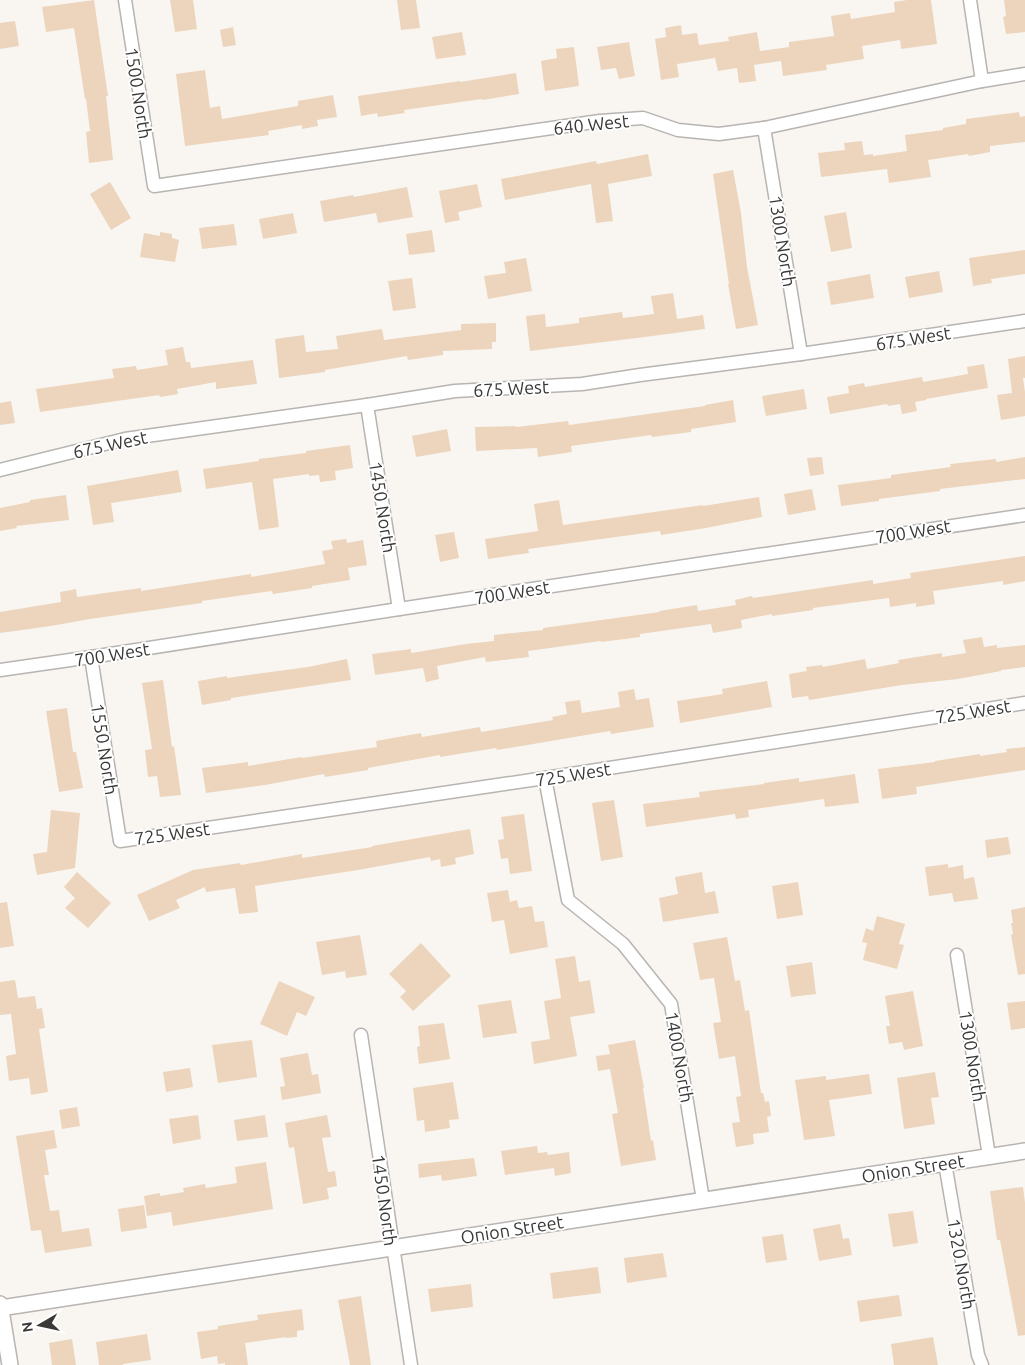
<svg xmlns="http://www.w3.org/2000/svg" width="1025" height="1365" font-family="Ubuntu,sans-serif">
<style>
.building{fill:#ecd5bc}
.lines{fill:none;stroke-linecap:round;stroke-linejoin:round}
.minor-casing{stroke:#b7b4b1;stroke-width:15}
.tertiary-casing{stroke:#b7b4b1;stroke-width:18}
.minor{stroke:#fff;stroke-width:12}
.tertiary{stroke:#fff;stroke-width:15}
.labels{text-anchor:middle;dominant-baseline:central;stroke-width:4;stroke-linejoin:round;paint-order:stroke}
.street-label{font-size:18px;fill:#3a3937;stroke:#fff}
</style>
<rect width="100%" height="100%" fill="#f9f6f2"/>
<g class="building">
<path d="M94,0L108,96H106L113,160L89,163L86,132L90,131L86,99H85L74,28L46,32L42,7Z"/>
<path d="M170,0H193L197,29L175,32Z"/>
<path d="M397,0H416L420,28L401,30Z"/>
<path d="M907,0H931L937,44L901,49L900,40L862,46L864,59L826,65L827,70L783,76L781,61L754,65L756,81L739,83L737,68L718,71L715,58L677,64L679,77L661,80L655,39L666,37L665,28L681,25L682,35L697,33L699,45L729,41L728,37L757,32L760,51L789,47V42L834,36L831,16L850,13L851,19L895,12L894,2Z"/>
<path d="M1004,0H1025V32L1006,34L1003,17L1006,16Z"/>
<path d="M15,21L19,46L0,49V23Z"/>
<path d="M233,27L236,45L223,47L220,30Z"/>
<path d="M462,32L466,55L436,59L432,37Z"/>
<path d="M629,42L635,76L619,79L616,68L601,70L597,47Z"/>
<path d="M574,47L579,86L545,91L541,61L557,58L556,49Z"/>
<path d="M205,70L210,108L220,106L222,119L298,106V101L333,95L337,117L317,120L318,126L302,129V125L268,131L269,135L185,146L176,74Z"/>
<path d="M516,73L519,94L483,100L482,99L404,110L405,113L378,117L377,113L361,116L358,96L460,81V82Z"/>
<path d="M1019,112L1020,117L1025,116V142L990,146V152L969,156L968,154L928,160L931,177L889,183L887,169L821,177L818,153L845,150L844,143L862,141L864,155L873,154V156L907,151L905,135L943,130V128L966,124V119Z"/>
<path d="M648,154L652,176L608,184L613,221L596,223L591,184L505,200L501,179L596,161L597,164Z"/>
<path d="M733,170L741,213L747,267L758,325L736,329L728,284H729L713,174Z"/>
<path d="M110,182L131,218L111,230L90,194Z"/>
<path d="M477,184L482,207L458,212L460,220L445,223L439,191Z"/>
<path d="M407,187L413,217L378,223L376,213L324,222L320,201L353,195L354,197Z"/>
<path d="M846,212L852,248L831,252L824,216Z"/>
<path d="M293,213L297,233L263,239L259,219Z"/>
<path d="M234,224L237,245L202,249L199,228Z"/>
<path d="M432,230L435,252L409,255L406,234Z"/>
<path d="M160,232L172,234V238L179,240L175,262L140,257L144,233L160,236Z"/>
<path d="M1025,250V274L991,279L992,283L973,286L969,258Z"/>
<path d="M526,258L532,291L488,299L484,276L506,273L504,262Z"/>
<path d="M939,271L943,292L909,298L905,277Z"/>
<path d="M870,274L874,298L831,305L827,282Z"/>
<path d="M412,278L416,308L393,311L388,281Z"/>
<path d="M673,293L677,319L703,315L705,329L645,337L530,351L526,316L545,314L546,327L579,323V318L622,312L623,318L654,314L651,296Z"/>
<path d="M496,323V342H492V349L443,351V355L408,360L407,356L325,370V372L279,378L275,339L304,335L306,352L338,349L336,336L382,329L384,340L461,330V324Z"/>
<path d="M183,347L186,362H190L191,368L253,360L257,384L216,389V382L177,389L178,394L160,397L159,395L40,412L36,389L114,378L112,369L136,366L137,370L168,365L165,350Z"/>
<path d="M1025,356V378H1023L1025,392V416L1001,420L997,395L1012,393L1008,359Z"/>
<path d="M984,364L988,388L926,399V400L915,402L917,411L902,414L900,404L888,406L887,404L830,414L827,397L849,393L848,386L864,383L865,387L922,377L923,382L968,374L967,367Z"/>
<path d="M804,389L807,409L766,416L762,396Z"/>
<path d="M733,400L736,422L691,429V432L652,437L651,435L571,446L572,452L538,457L537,448L476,451L475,427L515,426L516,427L568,421L569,425L705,406V405Z"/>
<path d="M11,401L15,423L0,425V403Z"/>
<path d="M447,429L451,451L416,457L412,436Z"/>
<path d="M350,445L353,468L335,471L336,480L320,482L319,475L309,476V474L273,479L279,527L259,530L252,482L206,489L203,469L259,461V459L306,453V451Z"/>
<path d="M822,457L824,474L810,476L807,458Z"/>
<path d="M1025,457V479L940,489V491L879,499V501L841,506L838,485L891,478V475L951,467L950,464L996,459V462Z"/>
<path d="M178,470L182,492L111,503L114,522L93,525L87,486Z"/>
<path d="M812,489L816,510L788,515L784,494Z"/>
<path d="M66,495L69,520L16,526L17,528L0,531V508L30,502V500Z"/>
<path d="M759,497L762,517L706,528L661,535L660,531L528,549L529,553L488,559L485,539L538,531L534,504L559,500L563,525L703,505V506Z"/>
<path d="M454,532L459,558L440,562L435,535Z"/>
<path d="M346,539L347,543L363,540L367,565L348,568L350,580L312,586V588L273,594L272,591L202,601V603L90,619L51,626L0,633V612L61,602L60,592L76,589L77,597L141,588V591L251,574V577L325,564L322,551L333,549L331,541Z"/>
<path d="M1025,556V581L1003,585V581L933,591L935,604L916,607V603L890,607L889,598L813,608V610L772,616V614L741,620L742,628L713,633L711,624L640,634V637L601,642V641L528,651L529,657L486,662L485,657L437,666L439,679L426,682L423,668L375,675L372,654L411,649V653L466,644L494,641V635L543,630V628L660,612L659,611L697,605L698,611L736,605L735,600L752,596L753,598L873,580V584L911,578L910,573Z"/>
<path d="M982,637L984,647L997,645V648L1025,645V667L1001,670V671L958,679L902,685L809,700L808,696L792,698L789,674L807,671L806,667L822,665L823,667L865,659L867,669L899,663L898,660L942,653V657L966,653L963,640Z"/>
<path d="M347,659L351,680L231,698V700L202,705L198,681L227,676V678L308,667Z"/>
<path d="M163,680L172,747L174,746L181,795L160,797L157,776L148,777L145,750L152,749L142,683Z"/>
<path d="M767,681L772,707L680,723L677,701L723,694L722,689Z"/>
<path d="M634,689L636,700L649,698L654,727L611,734L610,731L497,750L496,748L440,757V755L368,768V770L325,777L324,774L265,785L206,793L202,768L248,762V766L301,757L302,758L377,747L376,741L421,733L422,737L480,727L481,732L553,720L552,717L567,714L565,702L580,700L582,713L620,707L618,692Z"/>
<path d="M67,708L73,752H76L83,788L59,792L46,711Z"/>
<path d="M1025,747V770L916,787L917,794L882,799L878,769L935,762V761L980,754V756L1007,752L1006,749Z"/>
<path d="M855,774L859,803L825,807L824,799L748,810L749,817L736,819L735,814L646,827L643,804L700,797L699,792L764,784V783L799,778V782Z"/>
<path d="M614,800L623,857L601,861L592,803Z"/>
<path d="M51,810L80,813L75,868L37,875L33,854L47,852Z"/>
<path d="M524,814L532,871L510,874L508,858L501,859L498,840L504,839L501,817Z"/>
<path d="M470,829L474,854L455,858L456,864L441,867L440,859L431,861L430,857L358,870L255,886L258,912L239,914L235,888L206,892L205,887L176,900L180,908L149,921L137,895L193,870L240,863L241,865L302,854V858L372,847V846Z"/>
<path d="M1008,837L1011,854L987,858L985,840Z"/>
<path d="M948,864V868L963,865L964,879L974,877L978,899L954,902L952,893L929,896L925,867Z"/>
<path d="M77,872L111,903L88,928L65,908L75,898L64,887Z"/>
<path d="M702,872L705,893L715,891L719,913L663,922L659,898L678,894L675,877Z"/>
<path d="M798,882L803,915L777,919L772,886Z"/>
<path d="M508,890L510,902L517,900L519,908L532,906L535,922L544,921L548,947L510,954L504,920L492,922L487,893Z"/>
<path d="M7,902L14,946L0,948V903Z"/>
<path d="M1025,907V974L1018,975L1011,935L1013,934L1011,923H1013L1011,910Z"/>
<path d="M877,916L905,924L899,944L904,945L897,969L863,960L867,943L862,942L866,928L873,931Z"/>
<path d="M360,935L367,975L346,978L345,971L322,975L316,942Z"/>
<path d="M727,937L735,981L740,980L745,1011L749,1010L761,1093H763L765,1102L769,1101L771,1116L767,1117L769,1132L753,1134L754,1144L736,1147L732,1123L740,1122L736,1097L741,1096L735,1056L719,1059L713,1023L721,1022L714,978L700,980L693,943Z"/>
<path d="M421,943L451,976L413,1011L400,997L406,991L389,974Z"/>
<path d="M575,956L579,982L590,980L595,1013L570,1017L577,1056L534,1064L531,1042L550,1039L544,1001L561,998L555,959Z"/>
<path d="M812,962L816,994L791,997L786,966Z"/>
<path d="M15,980L18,998L35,996L37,1009L42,1008L45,1028L39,1029L48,1092L31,1095L29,1078L9,1081L6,1056L16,1054L11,1014L0,1015V982Z"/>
<path d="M279,981L315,997L306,1016L297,1012L287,1036L260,1024Z"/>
<path d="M913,991L923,1046L904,1050L902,1042L889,1044L886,1026H890L885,996Z"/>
<path d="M511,1000L517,1033L483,1038L478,1005Z"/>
<path d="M1025,1001V1028L1011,1030L1007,1003Z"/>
<path d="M444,1023L450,1059L419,1064L417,1047L420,1046L418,1026Z"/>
<path d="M252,1040L257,1077L218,1083L212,1045Z"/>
<path d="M635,1040L644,1088H643L651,1141L653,1140L656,1160L621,1166L612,1114L618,1113L610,1069L598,1071L596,1056L610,1054L608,1045Z"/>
<path d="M308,1053L312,1075L318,1074L321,1093L282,1100L280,1087L285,1086L280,1058Z"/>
<path d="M190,1068L193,1087L166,1092L163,1072Z"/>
<path d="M935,1072L939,1097L931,1098L935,1124L904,1129L897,1078Z"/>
<path d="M869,1074L872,1094L829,1100L835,1136L804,1140L795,1080L826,1076V1080Z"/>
<path d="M453,1082L459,1119L449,1120L450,1128L425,1132L424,1120L417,1121L413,1088Z"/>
<path d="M77,1107L80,1126L62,1129L59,1110Z"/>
<path d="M198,1115L201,1139L173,1144L169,1119Z"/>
<path d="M265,1115L268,1137L237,1141L234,1120Z"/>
<path d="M327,1115L331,1137L322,1138L328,1172L335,1171L337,1186L327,1188L329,1199L303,1204L294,1147L289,1148L285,1123Z"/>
<path d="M54,1130L57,1148L45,1150L49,1175H44L50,1211L59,1210L62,1232L89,1228L92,1246L45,1253L41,1230L31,1231L16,1136Z"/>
<path d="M537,1146L538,1153L547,1152L548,1155L569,1152L571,1173L555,1176L554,1168L505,1175L501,1151Z"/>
<path d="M474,1158L477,1176L442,1181L441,1175L419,1178L418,1164Z"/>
<path d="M266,1162L273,1209L173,1226L171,1212L147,1216L144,1196L160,1193V1196L184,1192L183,1188L205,1184L206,1188L237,1183L235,1167Z"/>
<path d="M1023,1187L1025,1203V1335L1018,1336L1000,1240H997L990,1191Z"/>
<path d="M144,1205L147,1228L121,1232L118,1209Z"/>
<path d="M913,1211L918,1243L893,1247L888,1214Z"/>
<path d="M840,1224L843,1239L849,1238L852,1255L819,1261L813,1229Z"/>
<path d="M783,1234L787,1260L766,1263L762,1237Z"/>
<path d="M663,1253L667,1277L627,1283L624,1258Z"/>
<path d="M598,1267L601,1293L553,1299L550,1273Z"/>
<path d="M471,1284L473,1307L431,1312L428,1289Z"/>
<path d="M899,1295L902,1316L860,1322L857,1301Z"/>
<path d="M361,1296L371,1365H350L338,1300Z"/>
<path d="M302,1309L304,1330L297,1331V1337L286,1338V1337L245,1343L248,1365H225V1363L218,1364L217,1356L201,1359L197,1332L218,1329V1326L258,1320L257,1315Z"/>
<path d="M147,1334L151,1360L123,1364V1365H99L96,1342Z"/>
<path d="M933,1337L938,1365H894L891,1344Z"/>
<path d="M72,1339L76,1365H52L49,1343Z"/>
</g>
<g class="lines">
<defs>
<g id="minor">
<path d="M125,0L154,186L600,121L643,118L678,130L719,134L764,128L982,81L1025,74"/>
<path d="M970,0L982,81"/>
<path d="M764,128L801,354"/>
<path d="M367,405L399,609"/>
<path d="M0,470L125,439L367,405L455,391L582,384L640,375L801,354L1025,321"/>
<path d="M91,657L120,841L545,778L1025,703"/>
<path d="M0,670L91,657L399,609L1025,515"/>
<path d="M545,778L568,900L623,944L671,1004L703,1200"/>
<path d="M957,955L989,1156"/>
<path d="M361,1035L411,1365"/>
<path d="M945,1163L978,1355L982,1365"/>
</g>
<g id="tertiary">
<path d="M0,1304L10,1365"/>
<path d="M0,1308L1025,1151"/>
</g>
</defs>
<use href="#minor" class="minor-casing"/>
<use href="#tertiary" class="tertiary-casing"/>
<use href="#minor" class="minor"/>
<use href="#tertiary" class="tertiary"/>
</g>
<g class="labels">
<g class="street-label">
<text transform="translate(139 93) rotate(81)">1500 North</text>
<text transform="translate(591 124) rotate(-6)">640 West</text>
<text transform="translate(783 241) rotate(81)">1300 North</text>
<text transform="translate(913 338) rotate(-9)">675 West</text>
<text transform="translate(511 388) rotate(-3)">675 West</text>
<text transform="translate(110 444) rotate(-12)">675 West</text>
<text transform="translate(383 507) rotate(81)">1450 North</text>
<text transform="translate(913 531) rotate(-9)">700 West</text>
<text transform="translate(512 592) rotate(-9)">700 West</text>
<text transform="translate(112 654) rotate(-9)">700 West</text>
<text transform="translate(973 711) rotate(-9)">725 West</text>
<text transform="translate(105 749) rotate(81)">1550 North</text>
<text transform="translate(573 774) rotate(-9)">725 West</text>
<text transform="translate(172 833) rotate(-8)">725 West</text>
<text transform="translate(973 1056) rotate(81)">1300 North</text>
<text transform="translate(680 1057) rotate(80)">1400 North</text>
<text transform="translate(913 1168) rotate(-9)">Onion Street</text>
<text transform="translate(385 1200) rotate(82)">1450 North</text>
<text transform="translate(512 1229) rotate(-9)">Onion Street</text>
<text transform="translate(962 1264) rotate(80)">1320 North</text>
</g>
</g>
<g transform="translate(40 1325) rotate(261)" stroke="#ffffff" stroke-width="4" paint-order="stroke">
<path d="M0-4L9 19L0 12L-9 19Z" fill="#3a3937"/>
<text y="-8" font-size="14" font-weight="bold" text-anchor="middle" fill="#3a3937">N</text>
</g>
</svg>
